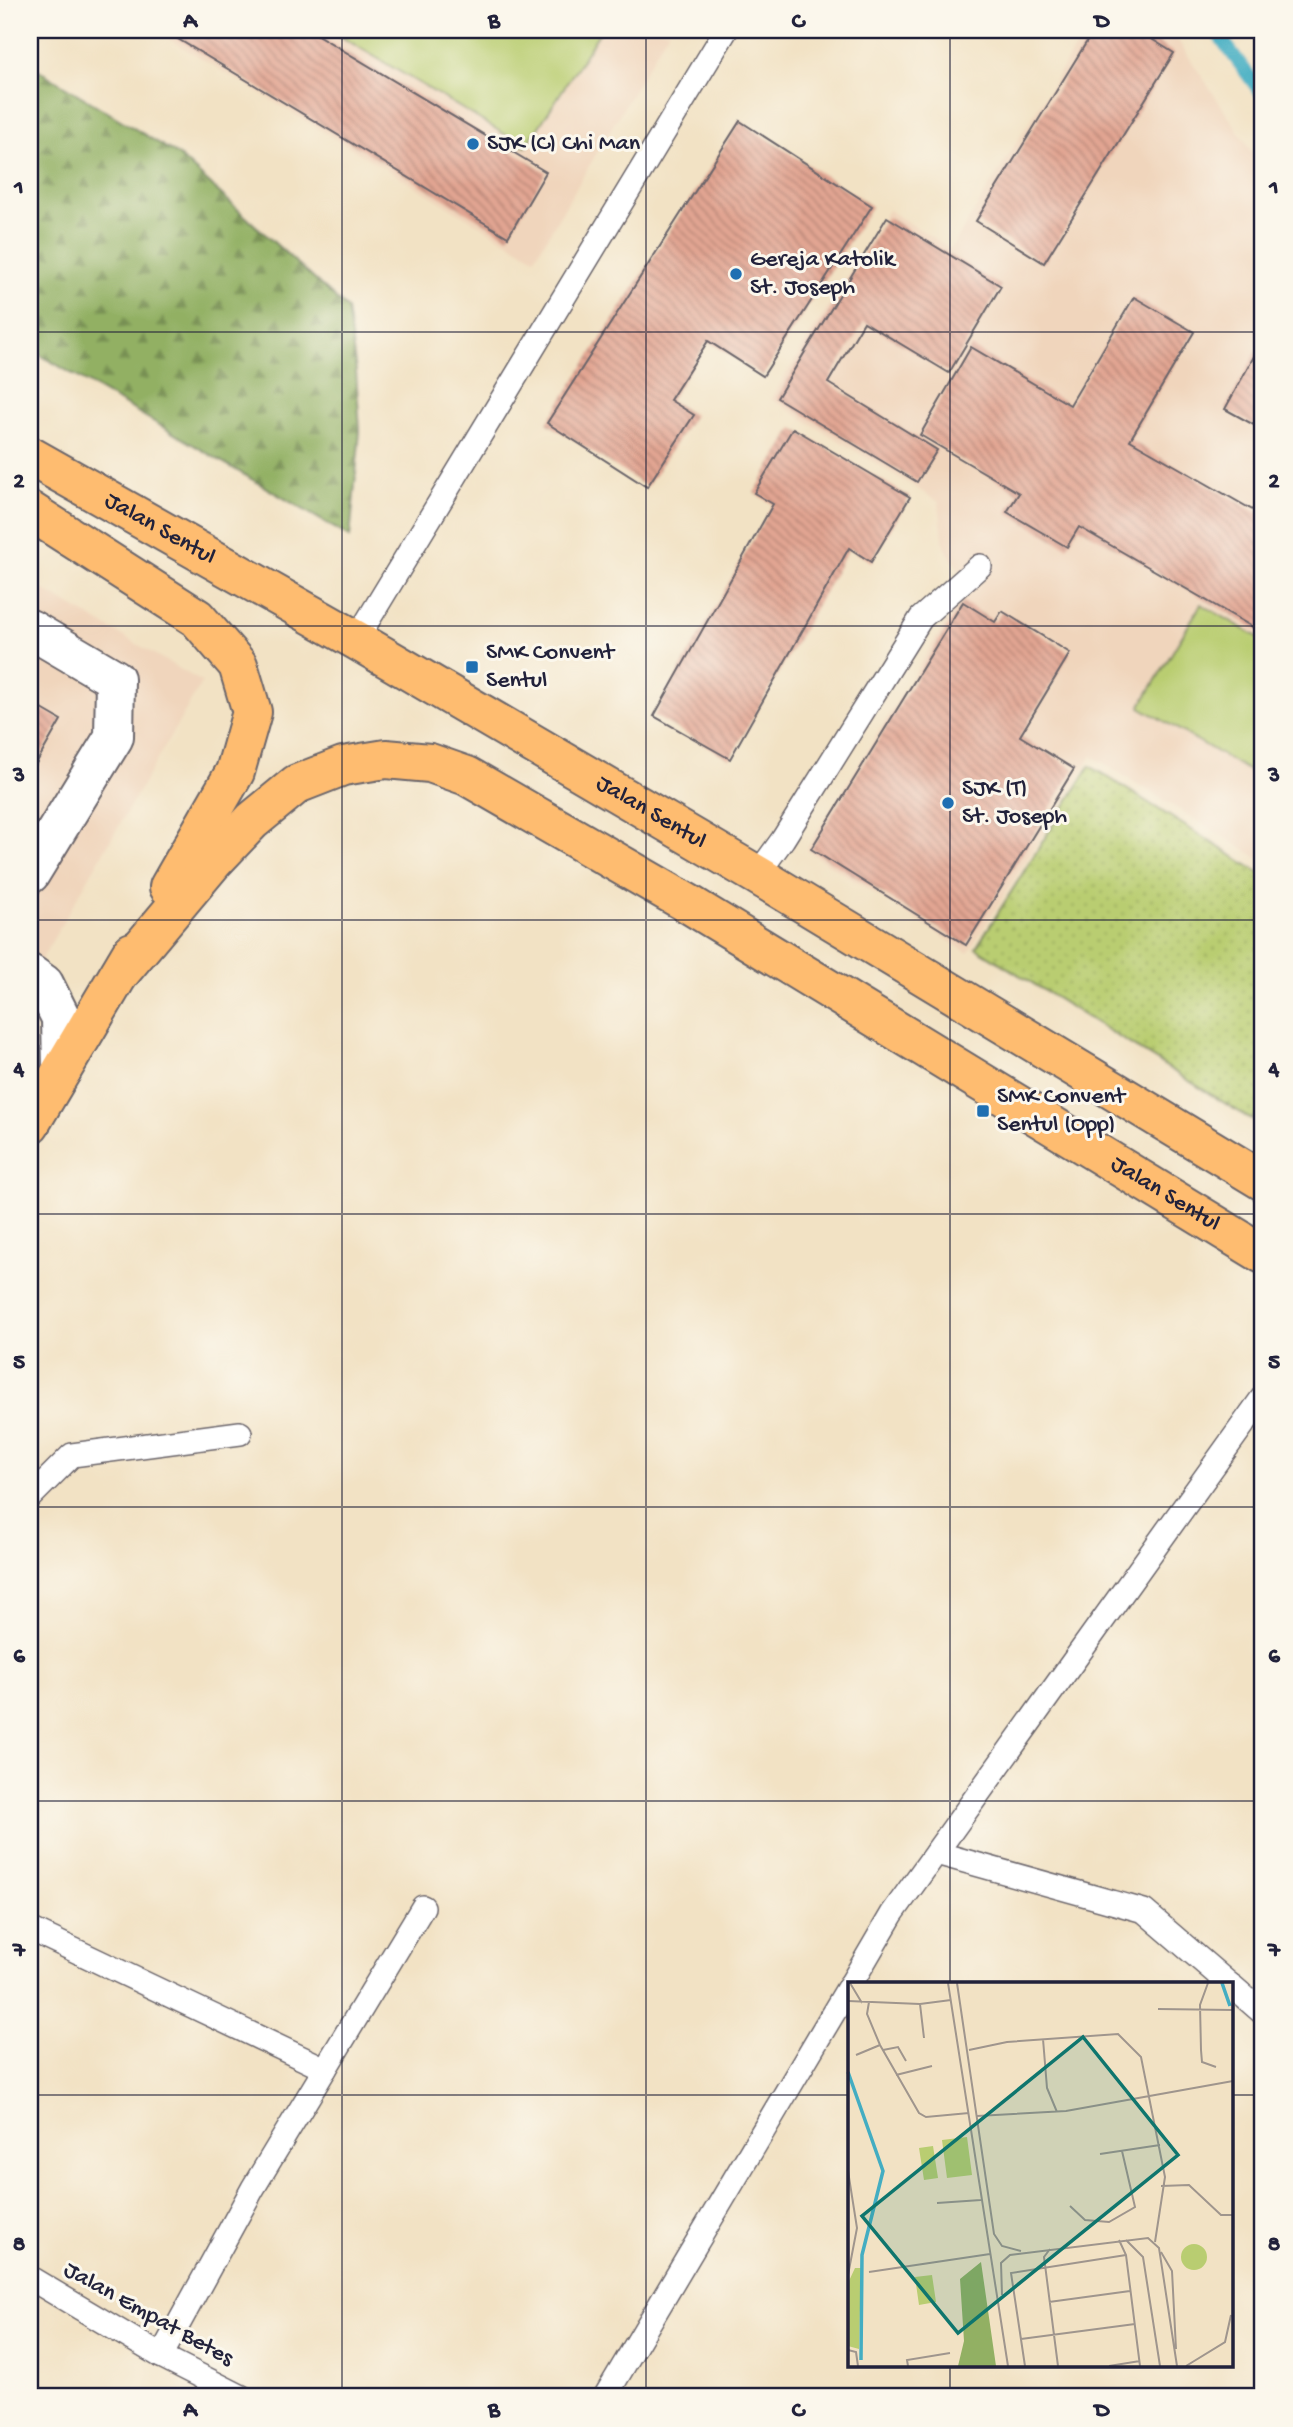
<svg xmlns="http://www.w3.org/2000/svg" width="1293" height="2427" font-family="'Gochi Hand',sans-serif">
<style>
.built{fill:#f0d5bc}
.grass{fill:url(#grass-dots);stroke:#6e7856;stroke-width:2}
.forest{fill:url(#forest-firs);stroke:#5a694f;stroke-width:2}
.pitch{fill:#b9cd71;stroke:#6e7856;stroke-width:2}
.lines{fill:none;stroke-linecap:round;stroke-linejoin:round}
.stream{stroke:#43adc2;stroke-width:14}
.building{fill:url(#building-back-hatch)}
.lane-casing{stroke:#6b656b;stroke-width:26}
.street-casing{stroke:#6b656b;stroke-width:42}
.primary-casing{stroke:#6b656b;stroke-width:42}
.lane{stroke:#fff;stroke-width:23}
.street{stroke:#fff;stroke-width:38}
.primary{stroke:#febc70;stroke-width:38}
.grid{fill:none;stroke:#22223b;stroke-width:2;stroke-opacity:0.55}
.poi-dot{fill:#1f6fb2;stroke:#fbf7ec;stroke-width:2.5}
.labels{text-anchor:middle;dominant-baseline:central;stroke-width:6;stroke-linejoin:round;paint-order:stroke}
.poi-label{font-size:24px;fill:#22223b;stroke:#fbf7ec;text-anchor:start}
.street-label{font-size:24px;fill:#22223b;stroke:#fbf7ec}
.inset-river{fill:none;stroke:#43adc2;stroke-width:3.5}
.inset-road{fill:none;stroke:#9f958d;stroke-width:2}
.view{fill:#0f766e;fill-opacity:0.15;stroke:#0f766e;stroke-width:3.5}
.inset-edge{fill:none;stroke:#22223b;stroke-width:3.5}
.neatline{fill:none;stroke:#22223b;stroke-width:2.5}
.grid-label{font-size:23px;text-anchor:middle;font-weight:bold;fill:#22223b}
</style>
<defs>
<pattern id="grass-dots" width="8" height="8" patternUnits="userSpaceOnUse" patternTransform="scale(1.75)"><rect width="8" height="8" fill="#b9cd71"/><path d="M2 2h.1M6 6h.1" fill="none" stroke="#9fb063" stroke-width="1.8" stroke-linecap="round"/></pattern>
<pattern id="forest-firs" width="22" height="20" patternUnits="userSpaceOnUse" patternTransform="scale(1.75)"><rect width="22" height="20" fill="#92b063"/><path d="M5 1l3.5 6h-7zM16 11l3.5 6h-7z" fill="#778f53"/></pattern>
<pattern id="building-back-hatch" width="6" height="6" patternUnits="userSpaceOnUse" patternTransform="scale(1.75)"><rect width="6" height="6" fill="#e2a592"/><path d="M-1 5l2 2M0 0l6 6M5-1l2 2" fill="none" stroke="#b78678"/></pattern>
</defs>
<rect width="100%" height="100%" fill="#fbf7ec"/>
<filter id="ink" filterUnits="userSpaceOnUse"><feTurbulence type="fractalNoise" baseFrequency=".0143" numOctaves="2"/><feDisplacementMap in="SourceGraphic" scale="14" xChannelSelector="R" yChannelSelector="G"/><feConvolveMatrix kernelMatrix="1 2 1 2 8 2 1 2 1" color-interpolation-filters="sRGB"/></filter>
<filter id="wash" filterUnits="userSpaceOnUse"><feTurbulence type="fractalNoise" baseFrequency=".00686" numOctaves="4" result="noise"/><feDisplacementMap in="SourceGraphic" scale="28" xChannelSelector="R" yChannelSelector="G"/><feGaussianBlur stdDeviation="1.57" result="paint"/><feColorMatrix in="noise" values="0 0 0 0 0 0 0 0 0 0 0 0 0 0 0 0 0 1.4 0 .05"/><feComposite in="paint" operator="in"/></filter>
<g filter="url(#wash)">
<rect width="100%" height="100%" fill="#f2e2c4"/>
<g class="built">
<path d="M154,30H669L535,258Z"/>
<path d="M1086,30H1171L1263,168V861L1092,756L968,953L806,850L969,585L944,547L939,502L771,399L888,210L951,249Z"/>
<path d="M30,582L202,682L30,979Z"/>
</g>
<path class="grass" d="M1090,766L1263,875V1102L1252,1120L976,948Z"/>
<path class="forest" d="M30,65L178,155L347,309L356,371L360,431L350,537L30,349Z"/>
<g class="pitch">
<path d="M330,30H601L526,147Z"/>
<path d="M1201,604L1263,640V779L1140,707Z"/>
</g>
<g class="lines">
<path class="stream" d="M1215,30L1263,95"/>
</g>
<g id="blocks">
<g class="building">
<path d="M163,30H309L546,172L508,237Z"/>
<path d="M1094,30H1137L1174,53L1044,263L976,221Z"/>
<path d="M740,121L872,206L763,376L708,341L670,400L694,415L647,487L547,423Z"/>
<path d="M887,217L1001,286L949,373L864,322L828,383L937,450L917,482L777,398Z"/>
<path d="M1134,297L1194,332L1130,440L1263,516V633L1079,527L1067,547L1007,512L1019,493L920,435L971,347L1070,405Z"/>
<path d="M1263,340V430L1225,409Z"/>
<path d="M793,428L910,497L871,562L849,548L730,759L654,716L773,504L754,493Z"/>
<path d="M963,602L995,622L1002,611L1070,653L1020,736L1074,769L966,945L811,849Z"/>
<path d="M30,702L61,720L30,774Z"/>
</g>
</g>
</g>
<g filter="url(#ink)">
<use href="#blocks" fill-opacity="0" stroke="#6b656b" stroke-width="2"/>
<g class="lines">
<defs>
<g id="lane">
<path d="M356,640L726,30"/>
<path d="M757,875L783,839L921,618L980,566"/>
<path d="M30,1497L72,1455L240,1433"/>
<path d="M936,1853L1144,1911L1229,1984"/>
<path d="M30,1929L325,2069"/>
<path d="M851,1984L892,1914L1263,1397"/>
<path d="M1232,1986L1263,2013"/>
<path d="M30,2278L161,2356L242,2397"/>
<path d="M161,2356L253,2188L423,1907"/>
<path d="M605,2397L850,1985"/>
</g>
<g id="street">
<path d="M30,629L115,679L114,737L30,874"/>
<path d="M30,974L44,984L61,1018L62,1070"/>
</g>
<g id="primary">
<path id="s1" d="M30,456L356,640L757,875L1263,1181"/>
<path d="M30,511L197,618L238,665L252,712L235,772L169,887"/>
<path id="s2" d="M120,973L213,862L252,821L297,784L343,766L386,759L430,763L467,776L689,904L1263,1254"/>
<path d="M30,1124L132,952"/>
</g>
</defs>
<use href="#lane" class="lane-casing"/>
<use href="#street" class="street-casing"/>
<use href="#primary" class="primary-casing"/>
<use href="#lane" class="lane"/>
<use href="#street" class="street"/>
<use href="#primary" class="primary"/>
</g>
</g>
<path class="grid" d="M342,30V2397M646,30V2397M950,30V1984M30,332H1263M30,626H1263M30,920H1263M30,1214H1263M30,1507H1263M30,1801H1263M30,2095H850M1232,2095H1263M950,2366V2397"/>
<g class="poi-dot">
<circle cx="473" cy="144" r="7"/>
<circle cx="736" cy="274" r="7"/>
<rect x="465" y="660" width="14" height="14" rx="3.5"/>
<circle cx="948" cy="803" r="7"/>
<rect x="976" y="1104" width="14" height="14" rx="3.5"/>
</g>
<g class="labels">
<g class="poi-label">
<text x="487" y="144">SJK (C) Chi Man</text>
<text x="750" y="260">Gereja Katolik<tspan x="750" dy="28">St. Joseph</tspan></text>
<text x="486" y="653">SMK Convent<tspan x="486" dy="28">Sentul</tspan></text>
<text x="962" y="789">SJK (T)<tspan x="962" dy="28">St. Joseph</tspan></text>
<text x="997" y="1097">SMK Convent<tspan x="997" dy="28">Sentul (Opp)</tspan></text>
</g>
<g class="street-label">
<text stroke="none"><textPath href="#s1" startOffset="149">Jalan Sentul</textPath></text>
<text stroke="none"><textPath href="#s1" startOffset="716">Jalan Sentul</textPath></text>
<text stroke="none"><textPath href="#s2" startOffset="1250">Jalan Sentul</textPath></text>
<text transform="translate(148 2315) rotate(29)">Jalan Empat Betes</text>
</g>
</g>
<g transform="translate(848 1982)">
<rect width="385" height="385" fill="#f2e2c4"/>
<path d="M119,155L124,193L99,196L94,158ZM7,286H13L11,367L0,364V301Z" fill="#b9cd71"/>
<path d="M133,280L148,384H110L116,359L112,297Z" fill="#92b063"/>
<path d="M85,164L90,196L76,198L71,166ZM333 275a13 13 0 1 1 26 0a13 13 0 1 1-26 0ZM84,293L88,320L71,323L67,295Z" fill="#b9cd71"/>
<path class="inset-river" d="M374,1L382,24M0,90L35,189L14,273L13,378"/>
<path class="inset-road" d="M2,1L14,21M100,1L160,384M109,1L146,252L154,264L173,269M360,1L352,23L353,68L354,80L368,85M0,19L72,22L103,18M21,20L19,32L32,63L71,131L78,135L121,131M72,22L76,56M310,27L385,28M195,57L199,106L209,130M35,68L50,65L58,79M121,68L159,60L270,52L293,75L317,195L307,260M8,73L32,63M48,93L84,84M129,134L218,129L385,99M252,172L312,163M0,189L9,246L0,293M313,204L341,203L373,233H385M89,221L133,218M222,224L237,238L261,240L287,225L274,169M271,258L278,273L292,384M278,258L295,275L312,384M202,267L196,275L210,384M313,270L324,289L328,367M21,290L142,272M154,313L153,281L162,273L300,256L311,266L329,384M201,320L282,309M173,357L287,342M0,368L8,370L10,384M60,384L59,378L102,371M177,384L163,291L278,273M261,384L292,379M338,384L377,360L383,333"/>
<path class="view" d="M235,55L330,173L110,351L14,234Z"/>
<rect width="385" height="385" class="inset-edge"/>
</g>
<rect width="1293" height="2427" fill="none" stroke="#fbf7ec" stroke-width="77"/>
<rect x="38" y="38" width="1216" height="2350" class="neatline"/>
<g class="grid-label">
<text x="190" y="27">A</text>
<text x="494" y="27">B</text>
<text x="798" y="27">C</text>
<text x="1102" y="27">D</text>
<text x="19" y="193">1</text>
<text x="1274" y="193">1</text>
<text x="19" y="487">2</text>
<text x="1274" y="487">2</text>
<text x="19" y="781">3</text>
<text x="1274" y="781">3</text>
<text x="19" y="1075">4</text>
<text x="1274" y="1075">4</text>
<text x="19" y="1368">5</text>
<text x="1274" y="1368">5</text>
<text x="19" y="1662">6</text>
<text x="1274" y="1662">6</text>
<text x="19" y="1956">7</text>
<text x="1274" y="1956">7</text>
<text x="19" y="2250">8</text>
<text x="1274" y="2250">8</text>
<text x="190" y="2416">A</text>
<text x="494" y="2416">B</text>
<text x="798" y="2416">C</text>
<text x="1102" y="2416">D</text>
</g>
</svg>
